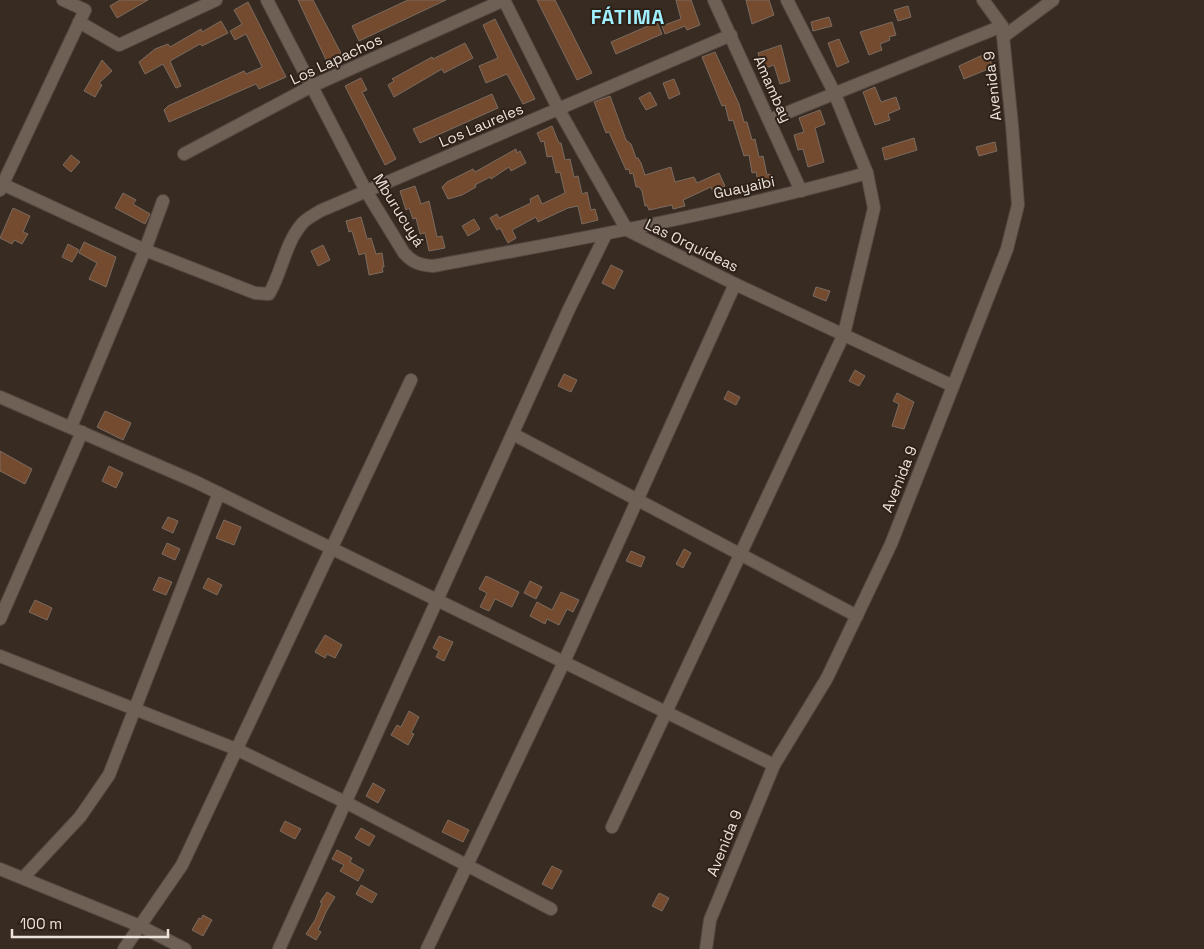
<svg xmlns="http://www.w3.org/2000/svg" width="1204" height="949" font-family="'Space Grotesk',sans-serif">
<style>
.building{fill:#744b2e;stroke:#7a6b61}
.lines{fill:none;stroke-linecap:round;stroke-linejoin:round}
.minor-casing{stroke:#544942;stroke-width:14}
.minor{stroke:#6f6056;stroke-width:12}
.labels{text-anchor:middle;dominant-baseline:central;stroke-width:4;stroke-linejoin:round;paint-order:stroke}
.street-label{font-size:15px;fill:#ece3dd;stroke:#2e2118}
.district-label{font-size:20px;font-weight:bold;letter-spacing:1px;fill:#a0f0ff;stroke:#2e2118}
</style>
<rect width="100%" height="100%" fill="#382b22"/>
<g class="building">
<path d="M120,0H148L117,18L110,6Z"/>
<path d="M298,0H313L342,55L327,62Z"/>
<path d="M408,0H446L359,41L352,26Z"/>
<path d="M537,0H555L592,73L577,80Z"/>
<path d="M676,0H691L700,25L687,30L685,26L665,34L662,26L681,19Z"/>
<path d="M746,0H769L774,15L752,24Z"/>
<path d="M248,2L286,77L259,89L256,84L169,122L164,110L168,106L244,71L246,74L262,67L246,34L235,40L230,31L242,24L234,10Z"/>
<path d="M908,6L911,17L898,21L894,10Z"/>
<path d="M829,17L832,26L813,31L811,22Z"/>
<path d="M495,19L535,99L523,104L507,74L486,83L479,66L498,58L483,25Z"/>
<path d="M221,21L228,33L202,46L200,44L170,61L181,86L176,88L163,64L145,74L139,62L155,49L168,44L170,47L201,29L202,32Z"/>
<path d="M657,22L662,34L616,54L611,42Z"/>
<path d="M892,22L896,35L889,37L890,40L880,44L882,50L869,55L860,32Z"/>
<path d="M839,39L849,62L837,67L828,43Z"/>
<path d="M465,43L473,58L444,73L442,69L394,97L388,85L394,81L392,79L432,57L433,59Z"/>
<path d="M781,45L790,81L780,84L774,65L763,69L758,53Z"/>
<path d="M715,52L739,104L744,122H747L752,140L755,139L759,157L763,156L767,175L770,174L773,187L760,190L756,172L752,173L749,155L744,156L733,120L729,121L725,105L722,106L702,57Z"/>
<path d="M987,53L993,67L964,79L959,66Z"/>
<path d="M102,60L112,71L99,83L102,85L95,97L84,91Z"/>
<path d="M361,78L367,90L362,92L396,159L385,165L345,86Z"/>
<path d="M674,79L680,94L669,99L663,83Z"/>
<path d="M875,87L881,102L896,97L900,109L888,114L890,120L875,125L863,92Z"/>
<path d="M650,92L657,105L646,110L639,98Z"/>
<path d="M492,94L498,108L420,143L413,129Z"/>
<path d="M610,96L626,140L631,144L636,158H638L641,163L645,175L671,167L675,182L694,177L697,183L719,173L725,186L713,192L711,187L683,200L685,206L673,209L672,205L649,210L647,205L645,206L642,191L639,187H636L633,173L630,174L629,169L626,170L609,132L606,133L594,102Z"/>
<path d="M820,110L825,124L815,128L824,162L808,167L803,149L798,150L794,135L804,132L799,118Z"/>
<path d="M552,126L559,143H561L565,160L570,159L574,177L578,176L582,194L587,192L591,210L595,209L598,220L582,224L578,206L568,208L538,222L536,217L512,230L516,238L508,243L500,228L497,230L490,218L497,214L499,218L531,203L530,199L538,195L542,204L565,193L560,172L556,173L552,156L547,157L544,141L541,142L537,133Z"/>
<path d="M914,138L917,150L885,160L882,148Z"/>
<path d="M995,142L997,151L979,156L976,147Z"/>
<path d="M516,149L517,153L520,151L526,163L511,171L509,167L491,179L490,177L475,185L476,187L462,195L448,199L442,187L447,182L473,169L475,172Z"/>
<path d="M71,155L80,162L71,172L63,165Z"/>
<path d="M415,186L421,204L429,201L437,237L442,236L445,248L429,251L425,233L420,234L416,218L413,219L409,208L406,210L400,191Z"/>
<path d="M123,193L136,200L133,204L150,214L145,224L115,208Z"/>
<path d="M13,208L30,216L23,232L28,234L22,244L14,240L12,244L0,238Z"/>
<path d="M361,217L367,239L371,238L376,254L382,253L384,267H382L383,272L369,275L365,253L359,255L352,231L349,232L346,221Z"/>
<path d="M474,219L480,229L468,236L462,226Z"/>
<path d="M84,242L116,257L106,287L89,279L97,263L79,253Z"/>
<path d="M68,244L79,250L72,262L62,257Z"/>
<path d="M323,245L330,260L318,266L311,251Z"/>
<path d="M611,265L623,271L614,289L602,283Z"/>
<path d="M816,287L830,291L826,301L813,296Z"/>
<path d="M855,370L865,376L859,386L849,381Z"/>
<path d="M564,374L577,380L571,392L558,386Z"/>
<path d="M728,391L740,397L736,405L724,399Z"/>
<path d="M897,393L914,402L904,429L892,426L899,404L893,401Z"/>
<path d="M105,411L131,423L123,440L97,427Z"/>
<path d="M0,451L32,469L25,484L0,471Z"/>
<path d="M109,466L123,473L116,488L102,481Z"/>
<path d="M168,517L178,521L173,533L162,528Z"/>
<path d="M224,520L241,527L234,545L216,538Z"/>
<path d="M167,543L180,549L175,560L162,554Z"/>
<path d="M684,549L691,553L683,568L676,564Z"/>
<path d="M631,551L645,557L641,567L626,561Z"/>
<path d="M486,576L519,592L512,607L495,599L489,611L480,607L487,593L479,589Z"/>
<path d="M159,577L172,582L166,595L153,590Z"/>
<path d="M208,578L222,585L217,595L203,588Z"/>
<path d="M530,581L542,587L536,599L524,593Z"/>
<path d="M561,592L579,600L573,612L567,609L559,625L547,619L545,624L530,616L537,602L552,610Z"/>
<path d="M35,600L52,608L47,620L29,612Z"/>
<path d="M325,635L342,645L335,658L327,654L325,658L315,652Z"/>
<path d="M439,636L453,642L444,661L436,657L439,651L433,648Z"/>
<path d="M409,711L419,717L411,733L414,734L408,745L391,735L397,725L401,727Z"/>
<path d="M373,783L385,790L378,803L366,796Z"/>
<path d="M448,820L469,830L463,842L442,832Z"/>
<path d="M285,821L301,829L295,839L280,831Z"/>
<path d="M361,828L375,836L369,846L355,838Z"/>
<path d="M337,850L352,858L350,862L364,870L358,881L340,871L344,865L332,859Z"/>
<path d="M552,866L562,871L552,889L542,884Z"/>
<path d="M361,885L377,894L372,903L356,894Z"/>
<path d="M327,892L335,897L327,910L318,930L321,932L316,940L306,934L315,920L322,903L320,902Z"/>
<path d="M659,893L669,898L662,911L652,906Z"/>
<path d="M203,915L212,920L203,936L192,930L199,918L201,919Z"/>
</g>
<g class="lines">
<defs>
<g id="minor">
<path d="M267,0L366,191L404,253C413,263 420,265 433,266C579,239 725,213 867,173"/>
<path d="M504,0L559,110L627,230L735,284L953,386"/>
<path d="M714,0L801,191"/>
<path d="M79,22L119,45L216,0"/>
<path d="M1003,37L1053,0"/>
<path d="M769,120L1002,26"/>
<path d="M184,154L312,86L504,0"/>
<path d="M0,183L145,250L255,293L269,294C282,272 285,244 301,225C305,219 314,215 320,211L731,35"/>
<path d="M0,190L85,10L63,0"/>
<path d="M0,397L196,482L774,765"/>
<path d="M71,427L145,250L163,201"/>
<path d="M513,434L857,616"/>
<path d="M0,619L82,432"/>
<path d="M0,656L236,749L347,803L551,909"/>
<path d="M612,827L844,334L874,208L867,173L834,92L787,0"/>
<path d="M0,869L140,926L185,949"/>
<path d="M23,878L80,817L109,775L219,493"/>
<path d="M124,949L182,865L411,380"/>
<path d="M279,949L569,309L606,234"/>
<path d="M427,949L564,662L735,284"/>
<path d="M706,949L710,920L774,765L827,678L891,544L1007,249L1018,205L1012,125L1002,26L983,0"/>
</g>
</defs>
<use href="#minor" class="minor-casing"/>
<use href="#minor" class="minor"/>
</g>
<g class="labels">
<g class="street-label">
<text transform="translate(336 59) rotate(-25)">Los Lapachos</text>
<text transform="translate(992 86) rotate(-96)">Avenida 9</text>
<text transform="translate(773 89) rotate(66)">Amambay</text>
<text transform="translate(481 125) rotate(-23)">Los Laureles</text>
<text transform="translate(744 187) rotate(-12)">Guayaibi</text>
<text transform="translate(399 210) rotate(58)">Mburucuyá</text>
<text transform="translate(692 245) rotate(26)">Las Orquídeas</text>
<text transform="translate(899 479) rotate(-68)">Avenida 9</text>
<text transform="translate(724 843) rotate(-68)">Avenida 9</text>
</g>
<g class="district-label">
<text x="628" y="17">FÁTIMA</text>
</g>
</g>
<path d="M12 929v8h156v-8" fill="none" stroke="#ece3dd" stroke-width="2.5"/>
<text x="20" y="929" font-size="15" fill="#ece3dd" stroke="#2e2118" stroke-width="4" paint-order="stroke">100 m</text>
</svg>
